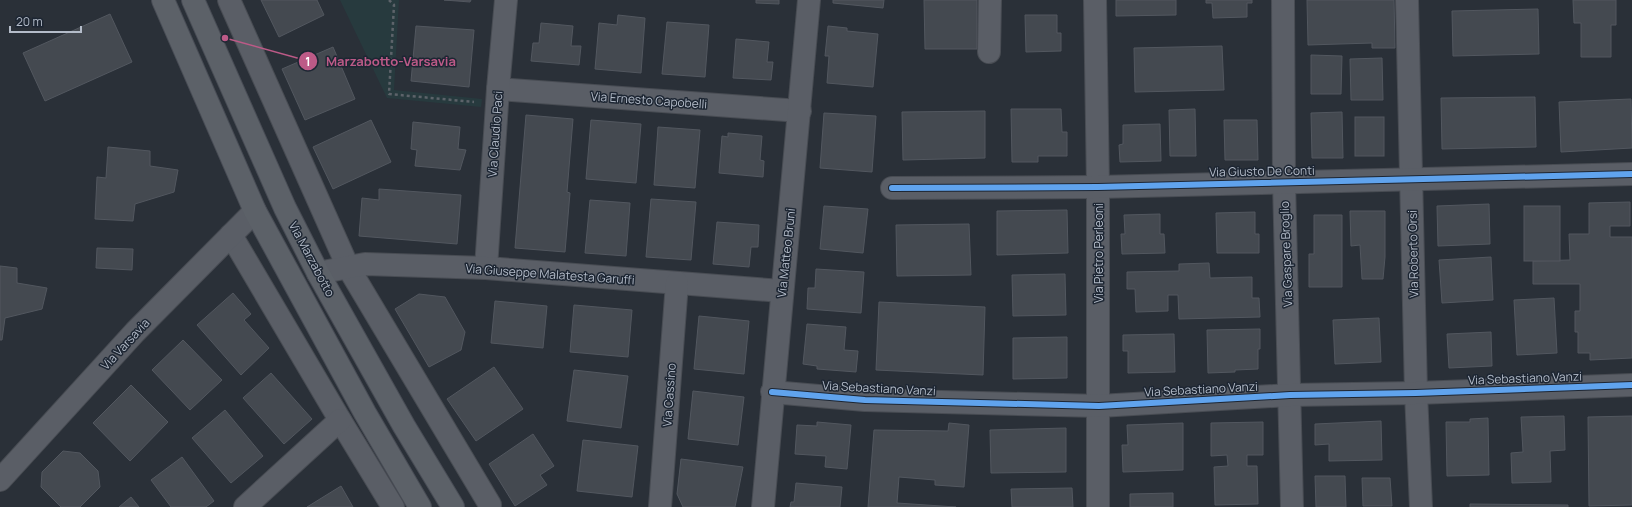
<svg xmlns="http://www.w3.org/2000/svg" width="1632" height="507" font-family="Manrope,sans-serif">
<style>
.green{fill:#273a3e}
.building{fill:#444950;stroke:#52575f}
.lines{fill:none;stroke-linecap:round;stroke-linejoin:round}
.minor-casing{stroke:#484c53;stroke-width:24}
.major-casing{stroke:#484c55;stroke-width:24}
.path{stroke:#5d636a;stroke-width:2.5;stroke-dasharray:3 3;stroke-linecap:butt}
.minor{stroke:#5a5e66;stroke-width:22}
.major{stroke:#5c6168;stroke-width:22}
.cycleway-casing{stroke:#1d2633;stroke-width:8}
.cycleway{stroke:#60a3ed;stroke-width:6}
.labels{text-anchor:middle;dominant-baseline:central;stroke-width:3;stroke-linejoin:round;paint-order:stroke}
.street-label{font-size:12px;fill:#b4bcc9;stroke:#1d2633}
.leader{fill:none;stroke:#bc5a87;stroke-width:1.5}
.callout-dot{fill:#bc5a87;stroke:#1d2633;stroke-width:1.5}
.mark-label{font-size:12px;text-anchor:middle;font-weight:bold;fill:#fff}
.callout-label{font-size:13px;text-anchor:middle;font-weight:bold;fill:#bc5a87;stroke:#1d2633;stroke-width:3;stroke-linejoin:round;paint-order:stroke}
</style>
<rect width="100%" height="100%" fill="#2a3038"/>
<path class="green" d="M340,0H399L394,90L482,99L481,107L387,98Z"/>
<g class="building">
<path d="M261,0H317L324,15L279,37Z"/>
<path d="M444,0H471L470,2Z"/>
<path d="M756,0H779V4L756,3Z"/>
<path d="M833,0H884L883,8L833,3Z"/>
<path d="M924,0H977V49H925Z"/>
<path d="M1116,0H1176V15L1116,16Z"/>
<path d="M1206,0H1252V3H1247V17L1213,18L1212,3H1206Z"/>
<path d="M1307,0H1394L1395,48H1372V43L1308,45Z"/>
<path d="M1573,0H1616V25H1611V57H1581V23H1574Z"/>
<path d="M1538,9L1539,54L1453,56L1452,11Z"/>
<path d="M110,14L132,62L45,101L23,53Z"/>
<path d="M618,15L645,18L641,73L595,69L599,23L617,25Z"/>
<path d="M1025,15H1057V33H1061V51L1026,52Z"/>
<path d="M667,22L709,25L705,77L662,74Z"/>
<path d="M541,23L573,26L571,46H581L579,65L531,61L533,43H539Z"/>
<path d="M416,26L474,30L469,87L411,81Z"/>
<path d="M828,26L847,28V31L878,34L873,87L827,83L829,56H825Z"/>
<path d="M736,39L769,42L767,62H773L771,80L733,78Z"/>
<path d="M1222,46L1224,90L1135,92L1134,48Z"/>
<path d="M333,47L355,99L305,120L282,69Z"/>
<path d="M1311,55L1342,56L1341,94H1311Z"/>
<path d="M1382,58L1383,100H1351L1350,59Z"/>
<path d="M1535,97L1536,147L1442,149L1441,98Z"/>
<path d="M1631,99L1632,148L1561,152L1559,102Z"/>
<path d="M1011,109H1061L1062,132H1067V156H1038V162H1012Z"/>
<path d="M1195,109L1196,156H1170L1169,110Z"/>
<path d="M985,111V158L903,160L902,112Z"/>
<path d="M1342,112L1343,158H1312L1311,113Z"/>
<path d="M824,113L876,116L872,172L820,168Z"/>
<path d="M526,115L573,119L567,192L570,193L565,252L515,248Z"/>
<rect x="1355" y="117" width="29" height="39"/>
<path d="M371,120L391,162L333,189L313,147Z"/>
<path d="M591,120L641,124L636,183L586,179Z"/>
<path d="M1224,120H1257L1258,160H1225Z"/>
<path d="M413,122L460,127L458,149L466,150L460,170L415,166L417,150L411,149Z"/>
<path d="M1160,124L1161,161L1120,162L1119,145L1123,144V125Z"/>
<path d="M658,127L700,130L695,188L654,185Z"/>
<path d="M728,133L762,136L760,160L764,161L763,177L719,173L722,136L728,137Z"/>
<path d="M108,147L150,151V166L178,170L174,192L135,204L133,221L95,219L97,177L106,178Z"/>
<path d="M379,189L461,195L457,244L359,236L362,198L379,200Z"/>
<path d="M651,199L696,202L691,260L646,257Z"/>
<path d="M590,200L630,203L626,256L585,253Z"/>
<path d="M1630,202V226H1610V237H1632V358L1590,360V353H1578V332H1575V311H1580V284H1533V261L1570,260L1569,234H1589V203Z"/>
<path d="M1489,204L1490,244L1438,246L1437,206Z"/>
<path d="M824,206L868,209L863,253L820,249Z"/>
<rect x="1524" y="206" width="36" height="55"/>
<path d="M1067,210L1068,253L997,255V211Z"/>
<path d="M1350,211H1385V257L1383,279H1362L1360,245L1351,246Z"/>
<path d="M1255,212V234H1259V253H1217L1216,213Z"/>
<path d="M1160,214V234H1164L1165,253L1122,254L1121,234H1125L1124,215Z"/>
<path d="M1314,215H1342V287H1309V254H1314Z"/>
<path d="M717,222L759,225L758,247H751L749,267L713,264Z"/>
<path d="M969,224L971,275L897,276L896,225Z"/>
<path d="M97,248L133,249L132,270L96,268Z"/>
<path d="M1491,257L1493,300L1442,303L1439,260Z"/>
<path d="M1209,263L1210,278L1252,277V298H1259L1260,317L1179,319L1178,295H1168V311L1136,312L1135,289H1127V272L1179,271V264Z"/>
<path d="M0,266L17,268V283L47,288L42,309L5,318L2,340H0Z"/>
<path d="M816,269L864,272L861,313L807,309L808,288H815Z"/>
<path d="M1065,274L1066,315L1013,316L1012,275Z"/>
<path d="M233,293L251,314L244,320L269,348L241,375L197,325Z"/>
<path d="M419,294L445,297L465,332L461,350L429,367L395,309Z"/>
<path d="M1554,298L1557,353L1517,355L1514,300Z"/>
<path d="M495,301L547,306L543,348L491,343Z"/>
<path d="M879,302L985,307L983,375L876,370Z"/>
<path d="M574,305L632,310L628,357L570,352Z"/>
<path d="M699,316L749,321L744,374L694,369Z"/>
<path d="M1379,318L1381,362L1335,364L1333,320Z"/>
<path d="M807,324L846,327L844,350L858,351L856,372L817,369V366L803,364Z"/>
<path d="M1260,329V349H1258V369L1235,370V372L1208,373L1207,330Z"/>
<path d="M1491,332L1492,366L1449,368L1447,334Z"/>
<path d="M1174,334L1175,372L1128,373V351H1123V335Z"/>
<path d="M1067,337V378L1013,379V338Z"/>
<path d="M183,340L222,380L190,410L152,370Z"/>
<path d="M494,367L523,409L476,441L447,399Z"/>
<path d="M574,370L628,376L621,428L567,421Z"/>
<path d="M271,373L312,419L284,444L243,398Z"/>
<path d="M131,385L168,422L130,461L93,423Z"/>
<path d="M693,391L744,397L738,445L688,439Z"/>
<path d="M225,410L263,456L231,483L192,438Z"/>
<path d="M1564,416L1565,450L1550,451L1551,482L1512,483L1511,453L1523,452L1521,417Z"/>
<path d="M1632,416V505L1589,506L1588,417Z"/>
<path d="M1488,418L1489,475L1447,476L1446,422H1470V419Z"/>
<path d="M1381,421L1382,460L1329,461V444L1315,445V424Z"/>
<path d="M817,422L851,425L847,469L825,467L826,456L795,454L797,425L817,426Z"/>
<path d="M1263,422V455H1247V466H1257L1258,504L1215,505L1214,467L1228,466L1227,455L1211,456V423Z"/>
<path d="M949,423L969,425L964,487L935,485V480L899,477L897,503L956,507H868L874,430L948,431Z"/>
<path d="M1183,423V470L1123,472L1122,445H1128L1127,425Z"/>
<path d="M1066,428V472L991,473L990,430Z"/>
<path d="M533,434L554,466L540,475L547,485L515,506L489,464Z"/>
<path d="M583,440L638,446L632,497L577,491Z"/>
<path d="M63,451L80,453L98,471L100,487L80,507H61L41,487L42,472Z"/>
<path d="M182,457L214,501L206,507H171L151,480Z"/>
<path d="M681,459L743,467L735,507H683L677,494Z"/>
<path d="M1315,476H1345L1346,507H1316Z"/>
<path d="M1362,478H1390L1392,506H1363Z"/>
<path d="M796,483L842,487L840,507H790L791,502H794Z"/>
<path d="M341,486L353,507H307Z"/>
<path d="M1072,488L1073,507H1012L1011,489Z"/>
<path d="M1173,493V507H1130V494Z"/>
<path d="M131,497L139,507H119Z"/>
<path d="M1470,504L1568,505V507H1470Z"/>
</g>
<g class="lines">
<defs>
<g id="minor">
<path d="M229,0L348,267L490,505"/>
<path d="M1095,0L1098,187V507"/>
<path d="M1283,0L1284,182L1292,507"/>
<path d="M1407,0L1416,393L1421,507"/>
<path d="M989,52L990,0"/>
<path d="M498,89L800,111"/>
<path d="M892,188L1098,187L1632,174"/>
<path d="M231,235L340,420L393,507"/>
<path d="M486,268L498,89L506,0"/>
<path d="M318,273L365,264L486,268L782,291"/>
<path d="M772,392L865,400L1099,406L1290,395L1416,393L1632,385"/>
<path d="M0,480L135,332L255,211"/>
<path d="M245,507L340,420"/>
<path d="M660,507L677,283"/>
<path d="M763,507C777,338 795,169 809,0"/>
</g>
<g id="major">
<path d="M163,0L255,211L365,413L420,507"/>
<path d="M193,0L285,208L318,273L404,426L453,507"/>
</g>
</defs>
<use href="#minor" class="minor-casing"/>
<use href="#major" class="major-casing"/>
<path class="path" d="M389,0L394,5L389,94L474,102"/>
<use href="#minor" class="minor"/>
<use href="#major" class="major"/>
<defs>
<g id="cycleway">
<path d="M892,188L1098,187L1632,174"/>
<path d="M772,392L865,400L1099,406L1290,395L1416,393L1632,385"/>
</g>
</defs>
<use href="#cycleway" class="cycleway-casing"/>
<use href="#cycleway" class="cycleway"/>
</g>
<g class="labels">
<g class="street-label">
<text transform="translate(649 100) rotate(4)">Via Ernesto Capobelli</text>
<text transform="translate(495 134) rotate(-86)">Via Claudio Paci</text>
<text transform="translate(1262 171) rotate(-1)">Via Giusto De Conti</text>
<text transform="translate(786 253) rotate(-84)">Via Matteo Bruni</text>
<text transform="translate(1098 253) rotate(-90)">Via Pietro Perleoni</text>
<text transform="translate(1286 254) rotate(-92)">Via Gaspare Broglio</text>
<text transform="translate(1413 254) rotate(-91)">Via Roberto Orsi</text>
<text transform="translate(312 259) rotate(62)">Via Marzabotto</text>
<text transform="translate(550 274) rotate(4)">Via Giuseppe Malatesta Garuffi</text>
<text transform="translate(125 344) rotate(-47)">Via Varsavia</text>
<text transform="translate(1525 378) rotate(-2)">Via Sebastiano Vanzi</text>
<text transform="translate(879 388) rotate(3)">Via Sebastiano Vanzi</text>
<text transform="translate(1201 389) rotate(-3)">Via Sebastiano Vanzi</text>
<text transform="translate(669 395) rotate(-86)">Via Cassino</text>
</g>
</g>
<path class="leader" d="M225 38L308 61"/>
<g class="callout-dot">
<circle cx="225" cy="38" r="4"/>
<circle cx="308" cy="61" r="10"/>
</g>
<g class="mark-label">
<text x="308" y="66">1</text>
</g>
<g class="callout-label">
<text x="391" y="66">Marzabotto-Varsavia</text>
</g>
<path d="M10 26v6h71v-6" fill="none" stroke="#b4bcc9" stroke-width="2"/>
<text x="16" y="26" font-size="12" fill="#b4bcc9" stroke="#1d2633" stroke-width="3" paint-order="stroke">20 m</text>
</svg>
